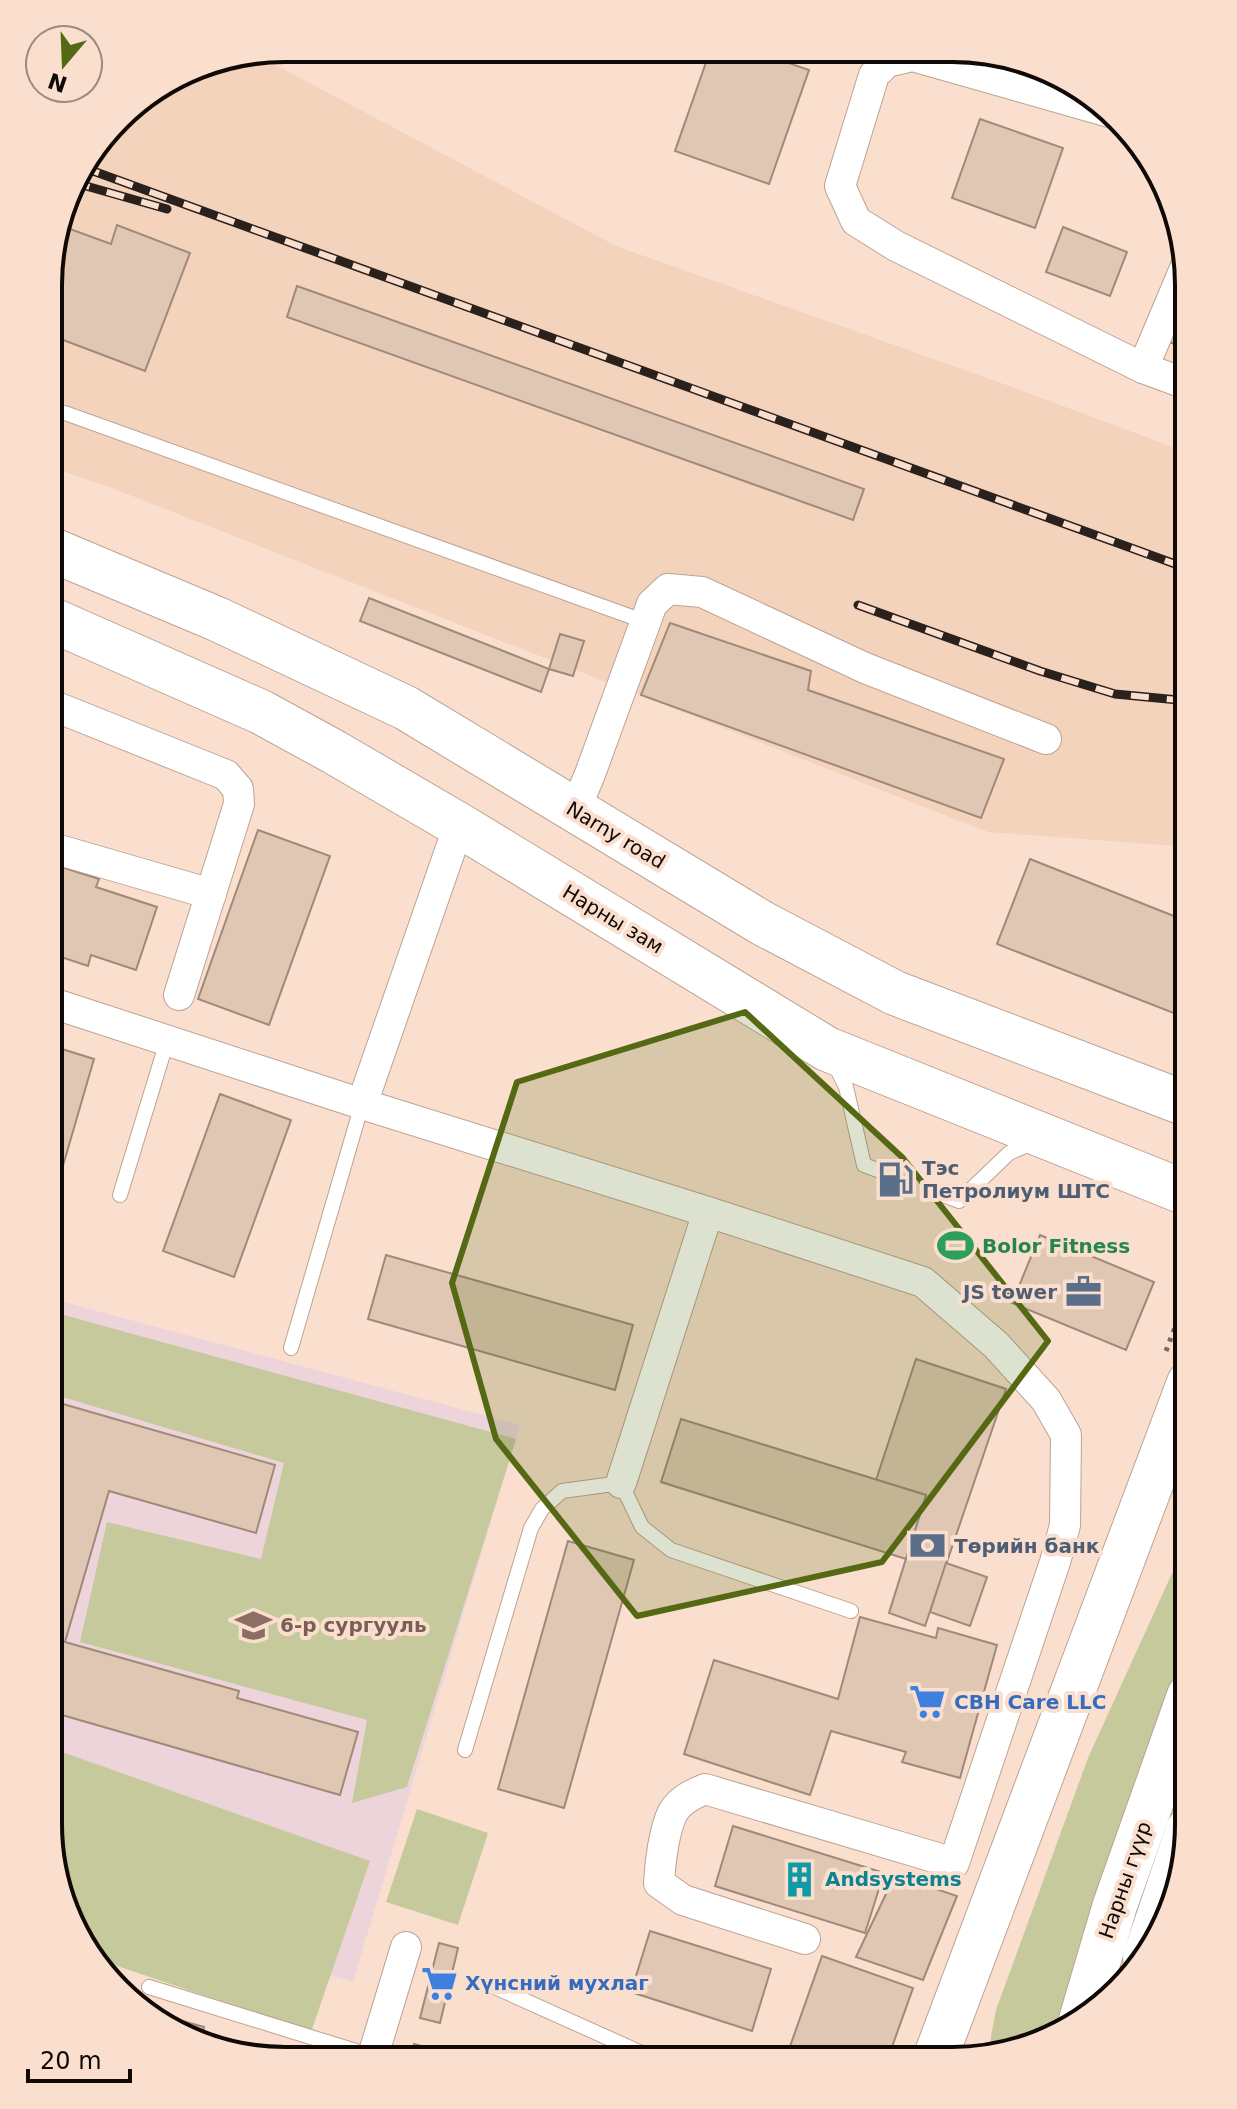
<svg xmlns="http://www.w3.org/2000/svg" width="1237" height="2109" font-family="'DejaVu Sans',sans-serif">
<style>
.built{fill:#f4d3bd}
.education{fill:#edd4db}
.green{fill:#c5c99c}
.building{fill:#dfc7b4;stroke:#9f8978;stroke-width:2}
.lines{fill:none;stroke-linecap:round;stroke-linejoin:round}
.service-casing{stroke:#bca393;stroke-width:16}
.minor-casing{stroke:#bca393;stroke-width:32}
.primary-casing{stroke:#bca393;stroke-width:46}
.path{stroke:#7a6a60;stroke-width:5;stroke-dasharray:4 6;stroke-linecap:butt}
.service{stroke:#fff;stroke-width:14}
.minor{stroke:#fff;stroke-width:30}
.primary{stroke:#fff;stroke-width:44}
.rail-casing{stroke:#2b211c;stroke-width:9}
.rail{stroke:#fadfcf;stroke-width:6;stroke-dasharray:18;stroke-linecap:butt}
.marked{fill:#556814;fill-opacity:0.2;stroke:#556814;stroke-width:6;stroke-linejoin:round}
.labels{text-anchor:middle;dominant-baseline:central;stroke-width:8;stroke-linejoin:round;paint-order:stroke}
.street-label{font-size:20px;fill:#110905;stroke:#fadfcf}
.service-label{font-size:20px;font-weight:bold;fill:#4e5e75;stroke:#fadfcf;text-anchor:start}
.leisure-label{font-size:20px;font-weight:bold;fill:#27864d;stroke:#fadfcf;text-anchor:start}
.education-label{font-size:20px;font-weight:bold;fill:#785e54;stroke:#fadfcf;text-anchor:start}
.shop-label{font-size:20px;font-weight:bold;fill:#366cbe;stroke:#fadfcf;text-anchor:start}
.culture-label{font-size:20px;font-weight:bold;fill:#0d838f;stroke:#fadfcf;text-anchor:start}
.rim{fill:none;stroke:#110905;stroke-width:4}
</style>
<rect width="100%" height="100%" fill="#fadfcf"/>
<path class="built" d="M255,54L616,246L1004,384L1189,453V847L988,832L109,487L50,467V254L73,180L128,107L194,66Z"/>
<path class="education" d="M49,1298L520,1425L353,1982L60,1896L48,1824Z"/>
<g class="green">
<path d="M49,1311L516,1439L407,1787L352,1803L367,1720L80,1642L107,1522L261,1559L284,1463L49,1393Z"/>
<path d="M1189,1536V1675L1066,2029L1029,2048L991,2055V2036L996,2010L1088,1758Z"/>
<path d="M48,1747L370,1861L311,2032L100,1960L61,1901L48,1824Z"/>
<path d="M417,1809L488,1833L458,1925L386,1902Z"/>
</g>
<g class="building">
<path d="M536,50H562L559,58Z"/>
<path d="M710,51H754L809,70L769,184L675,151Z"/>
<path d="M980,119L1063,148L1035,228L952,198Z"/>
<path d="M59,225L111,244L117,225L190,253L145,371L50,335V254Z"/>
<path d="M1063,227L1127,252L1110,296L1046,272Z"/>
<path d="M297,286L864,489L853,520L287,317Z"/>
<path d="M1176,315L1189,318V349L1169,342Z"/>
<path d="M369,598L549,669L541,692L360,621Z"/>
<path d="M670,623L811,671L808,690L1004,759L981,818L641,695Z"/>
<path d="M560,634L584,641L573,676L549,669Z"/>
<path d="M258,830L330,856L269,1025L198,999Z"/>
<path d="M1030,859L1189,922V1019L997,944Z"/>
<path d="M49,863L99,879L96,887L157,907L136,970L91,955L88,966L49,953Z"/>
<path d="M49,1045L94,1059L51,1207H49Z"/>
<path d="M220,1094L291,1120L234,1277L163,1251Z"/>
<path d="M1040,1235L1154,1282L1126,1350L1012,1303Z"/>
<path d="M386,1255L633,1325L615,1390L368,1319Z"/>
<path d="M916,1359L1006,1389L925,1626L889,1613L926,1495L876,1480Z"/>
<path d="M49,1400L275,1465L256,1533L109,1491L65,1642L239,1691L237,1698L358,1732L340,1795L48,1711Z"/>
<path d="M681,1419L926,1495L906,1559L661,1482Z"/>
<path d="M568,1541L634,1560L564,1808L498,1789Z"/>
<path d="M946,1563L987,1577L970,1626L930,1612Z"/>
<path d="M860,1617L936,1638L938,1628L997,1645L960,1778L902,1762L906,1752L831,1731L810,1795L684,1754L714,1660L838,1699Z"/>
<path d="M733,1826L884,1873L865,1933L715,1886Z"/>
<path d="M895,1875L957,1896L923,1980L856,1957Z"/>
<path d="M650,1931L771,1969L752,2031L631,1992Z"/>
<path d="M439,1943L458,1948L440,2023L420,2018Z"/>
<path d="M822,1956L913,1988L887,2061H795L797,2055L788,2052Z"/>
<path d="M147,2011L204,2027L202,2036Z"/>
<path d="M414,2044L433,2049L429,2059H410Z"/>
</g>
<g class="lines">
<defs>
<g id="service">
<path d="M65,413L646,622"/>
<path d="M834,1063L846,1087L864,1165L888,1174"/>
<path d="M120,1195L167,1041"/>
<path d="M943,1195L959,1201L1009,1153L1032,1143"/>
<path d="M291,1348L362,1104"/>
<path d="M465,1750L531,1528L542,1509L562,1491L621,1483L642,1527L671,1550L851,1611"/>
<path d="M149,1987L372,2056"/>
<path d="M497,1988L657,2060"/>
</g>
<g id="minor">
<path d="M1113,113L913,56L887,62L874,75L840,186L856,221L896,246L1143,368L1189,385"/>
<path d="M1143,368L1186,266"/>
<path d="M49,704L226,775L238,789L239,804L179,995"/>
<path d="M575,810L590,774L652,604L668,589L702,592L865,668L1046,739"/>
<path d="M49,847L211,894"/>
<path d="M49,1002L362,1104L708,1212L923,1282L996,1345L1046,1400L1066,1435L1065,1525L1055,1562L954,1863L705,1789C693,1794 680,1800 673,1812C664,1830 660,1863 659,1883L683,1900L805,1939"/>
<path d="M362,1104L459,825"/>
<path d="M621,1483L708,1212"/>
<path d="M372,2059L406,1947"/>
</g>
<g id="primary">
<path d="M50,549L217,619L406,708L762,923L895,993L1189,1105"/>
<path d="M50,619L261,712L334,752L459,825L827,1049L1189,1194"/>
<path d="M1145,1957L1188,1830"/>
<path d="M1081,2020L1115,1905L1189,1696"/>
<path d="M934,2061L1189,1383"/>
</g>
</defs>
<use href="#service" class="service-casing"/>
<use href="#minor" class="minor-casing"/>
<use href="#primary" class="primary-casing"/>
<g class="path">
<path d="M50,503L67,511"/>
<path d="M1166,1351L1189,1290"/>
</g>
<use href="#service" class="service"/>
<use href="#minor" class="minor"/>
<use href="#primary" class="primary"/>
<defs>
<g id="rail">
<path d="M82,167L1189,569"/>
<path d="M72,182L167,209"/>
<path d="M858,605L1040,671L1115,694L1189,701"/>
</g>
</defs>
<use href="#rail" class="rail-casing"/>
<use href="#rail" class="rail"/>
</g>
<path class="marked" d="M745,1012L903,1158L1048,1341L882,1562L637,1616L496,1439L452,1283L517,1082Z"/>
<defs>
<symbol id="fuel-bare" viewBox="-9 -9 18 18"><path d="M-5.5-6h7V0h2V4h1.3V-2.5L3-4.5l.8-.8L6-3V5H2.5V1h-1V6h-7ZM-4.2-4.7v3.2H.2V-4.7Z" fill="#5c6f8a" stroke="#fadfcf" stroke-width="2.5" paint-order="stroke"/></symbol>
<symbol id="stadium-bare" viewBox="-9 -9 18 18"><path d="M0-5a6.5 5 0 1 0 0 10a6.5 5 0 1 0 0-10ZM-3.5-1.8h7v3.6h-7Z" fill="#2e9e5b" stroke="#fadfcf" stroke-width="2.5" paint-order="stroke"/></symbol>
<symbol id="office-bare" viewBox="-9 -9 18 18"><path d="M-6-3h4V-5.5h4V-3h4V5H-6ZM-1-4.5V-3h2v-1.5ZM-6 0V1H6V0Z" fill="#5c6f8a" stroke="#fadfcf" stroke-width="2.5" paint-order="stroke"/></symbol>
<symbol id="bank-bare" viewBox="-9 -9 18 18"><path d="M-6-4H6V4H-6ZM0-2.3a2.3 2.3 0 1 0 0 4.6a2.3 2.3 0 1 0 0-4.6Z" fill="#5c6f8a" stroke="#fadfcf" stroke-width="2.5" paint-order="stroke"/></symbol>
<symbol id="school-bare" viewBox="-9 -9 18 18"><path d="M0-5L7-2L0 1L-7-2ZM-4 1L0 2.5L4 1V4Q0 6-4 4Z" fill="#8d6e63" stroke="#fadfcf" stroke-width="2.5" paint-order="stroke"/></symbol>
<symbol id="supermarket-bare" viewBox="-9 -9 18 18"><path d="M-6-5.5h2.5l.6 2H6L4.5 2H-2.5L-4.4-4H-6ZM-1.5 3.2a1.3 1.3 0 1 0 .1 0ZM3 3.2a1.3 1.3 0 1 0 .1 0Z" fill="#3f7fe0" stroke="#fadfcf" stroke-width="2.5" paint-order="stroke"/></symbol>
<symbol id="building-bare" viewBox="-9 -9 18 18"><path d="M-4-6H4V6H1V3H-1V6H-4ZM-2.5-4.3h1.7v1.8h-1.7ZM.8-4.3h1.7v1.8H.8ZM-2.5-1h1.7V.8h-1.7ZM.8-1h1.7V.8H.8Z" fill="#0f9aa8" stroke="#fadfcf" stroke-width="2.5" paint-order="stroke"/></symbol>
</defs>
<g fill-rule="evenodd">
<use href="#fuel-bare" x="870" y="1154" width="51" height="51"/>
<use href="#stadium-bare" x="930" y="1220" width="51" height="51"/>
<use href="#office-bare" x="1058" y="1266" width="51" height="51"/>
<use href="#bank-bare" x="902" y="1520" width="51" height="51"/>
<use href="#school-bare" x="228" y="1600" width="51" height="51"/>
<use href="#supermarket-bare" x="902" y="1676" width="51" height="51"/>
<use href="#building-bare" x="774" y="1854" width="51" height="51"/>
<use href="#supermarket-bare" x="414" y="1958" width="51" height="51"/>
</g>
<g class="labels">
<g class="street-label">
<text transform="translate(616 835) rotate(31)">Narny road</text>
<text transform="translate(613 919) rotate(31)">Нарны зам</text>
<text transform="translate(1125 1880) rotate(-71)">Нарны гүүр</text>
</g>
<g class="service-label">
<text x="922" y="1168">Тэс<tspan x="922" dy="23">Петролиум ШТС</tspan></text>
<text x="1057" y="1292" text-anchor="end">JS tower</text>
<text x="954" y="1546">Төрийн банк</text>
</g>
<g class="leisure-label">
<text x="982" y="1246">Bolor Fitness</text>
</g>
<g class="education-label">
<text x="280" y="1625">6-р сургууль</text>
</g>
<g class="shop-label">
<text x="954" y="1702">CBH Care LLC</text>
<text x="465" y="1983">Хүнсний мухлаг</text>
</g>
<g class="culture-label">
<text x="825" y="1879">Andsystems</text>
</g>
</g>
<path d="M0 0H1237V2109H0ZM285 62H952A223 223 0 0 1 1175 285V1824A223 223 0 0 1 952 2047H285A223 223 0 0 1 62 1824V285A223 223 0 0 1 285 62Z" fill="#fadfcf" fill-rule="evenodd"/>
<path class="rim" d="M285 62H952A223 223 0 0 1 1175 285V1824A223 223 0 0 1 952 2047H285A223 223 0 0 1 62 1824V285A223 223 0 0 1 285 62Z"/>
<g transform="translate(64 64) rotate(199)"><circle r="38" fill="#fadfcf" stroke="#9d897e" stroke-width="2"/>
<path d="M0-6L14 30L0 20L-14 30Z" fill="#556814"/>
<text y="-12" font-size="22" font-weight="bold" text-anchor="middle" fill="#110905">N</text>
</g>
<path d="M28 2069v12h102v-12" fill="none" stroke="#110905" stroke-width="4"/>
<text x="40" y="2069" font-size="24" fill="#110905" stroke="#fadfcf" stroke-width="6" paint-order="stroke">20 m</text>
</svg>
